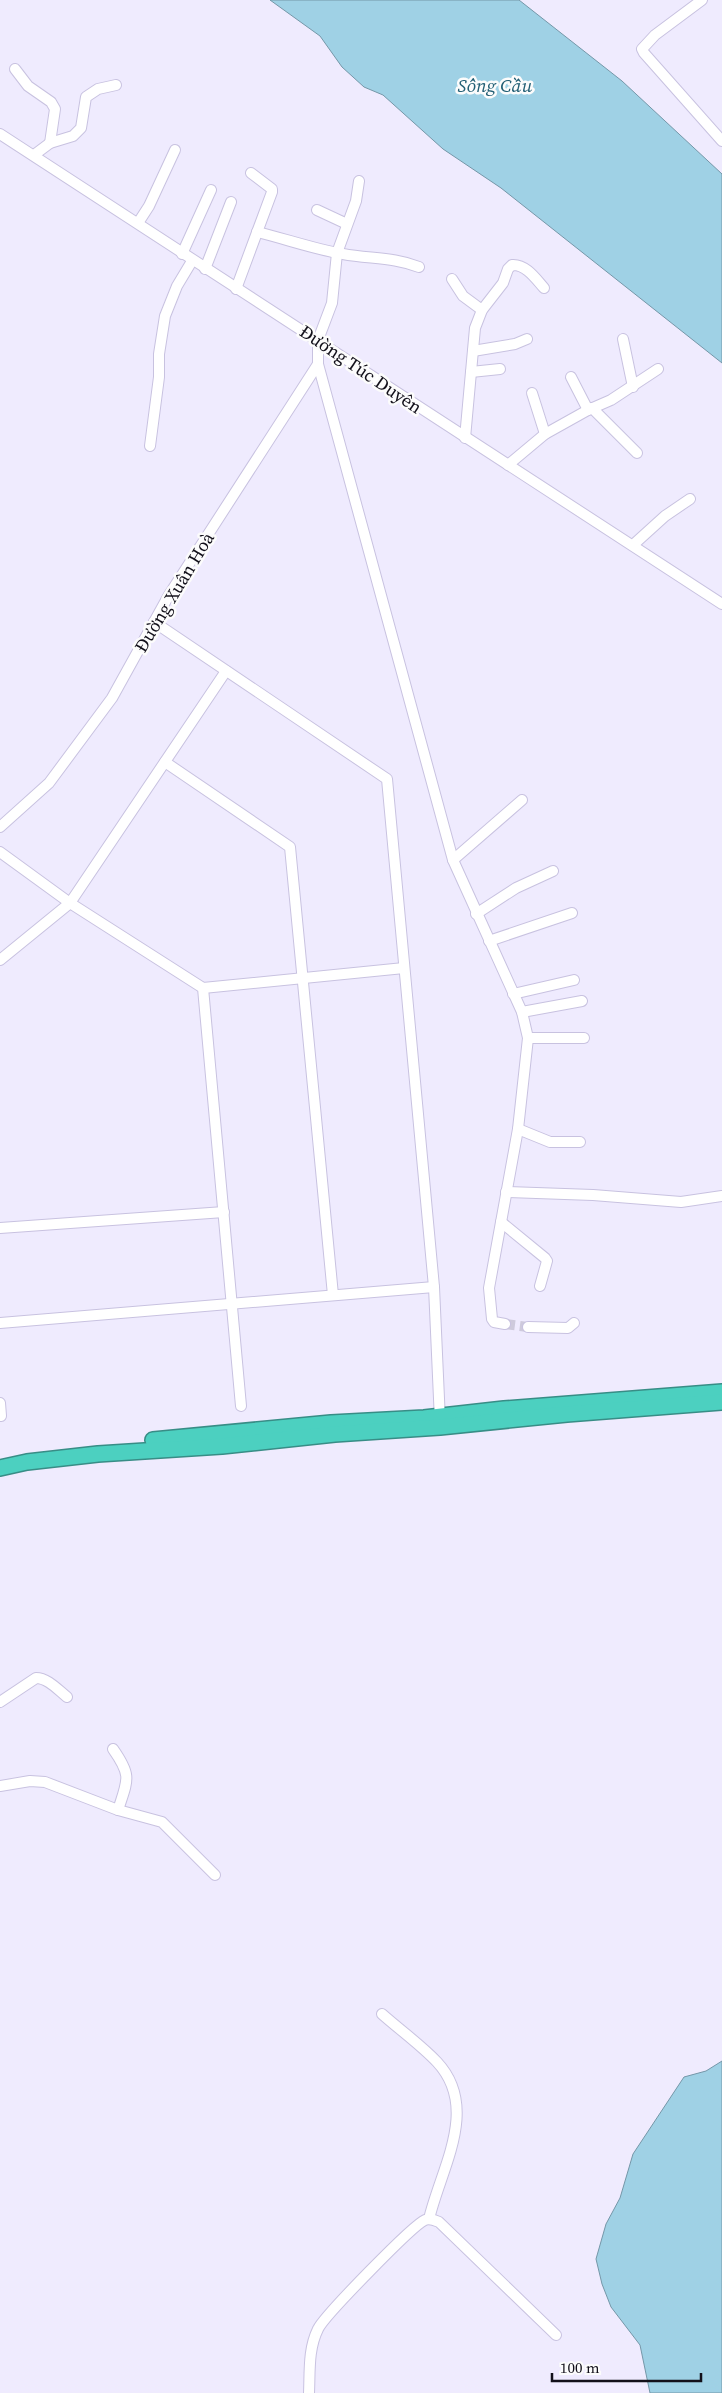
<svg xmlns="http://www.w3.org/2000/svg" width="722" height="2393" font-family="'Source Serif 4',serif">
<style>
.water{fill:#9fd1e5;stroke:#7597a8}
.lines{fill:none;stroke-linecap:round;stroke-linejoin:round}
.minor-tunnel{stroke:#cecadc;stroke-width:10;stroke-dasharray:10 5;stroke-linecap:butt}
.minor-casing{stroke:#c8c2e0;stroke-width:12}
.highway-casing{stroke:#388d86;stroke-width:18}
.minor{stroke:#fff;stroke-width:10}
.highway{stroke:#4cd0c0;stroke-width:15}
.labels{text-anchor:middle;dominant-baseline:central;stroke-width:5;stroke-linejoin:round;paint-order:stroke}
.street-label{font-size:18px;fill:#12101a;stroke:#fcfcfc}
.water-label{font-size:19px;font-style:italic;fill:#225f75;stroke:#fcfcfc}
</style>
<rect width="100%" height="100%" fill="#efebfe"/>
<g class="water">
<path d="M270,0H519L622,81L722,174V363L501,188L443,149L383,95L364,87L342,67L320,36Z"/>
<path d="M722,2061V2393H650L640,2345L611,2307L602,2284L596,2259L606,2224L620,2198L633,2154L684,2077L706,2071Z"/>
</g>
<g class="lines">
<path class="minor-tunnel" d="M505,1324L528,1327"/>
<defs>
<g id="minor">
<path d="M702,0L655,35L642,49L644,53L722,141"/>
<path d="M15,69L28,86L51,102L55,109L50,143"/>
<path d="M0,134L722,604"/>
<path d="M34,155L50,143L73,136L81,128L86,97L98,89L116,85"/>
<path d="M317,210L347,224"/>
<path d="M138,223L149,206L175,150"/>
<path d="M257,232C286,239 314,249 343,254C370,259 394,257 419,267"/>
<path d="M182,254L211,190"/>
<path d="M205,269L231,202"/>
<path d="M452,279L463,296L482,310"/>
<path d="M236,289L272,192V189L251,173"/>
<path d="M623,339L633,387"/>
<path d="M473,351L515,344L527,339"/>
<path d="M318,364L453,860L522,1012L528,1038L518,1129L489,1288L492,1319L494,1322L505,1324"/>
<path d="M471,372L500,369"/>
<path d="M571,377L588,410"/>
<path d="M532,393L545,434"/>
<path d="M592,408L637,453"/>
<path d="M465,438L475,328L482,310L503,283L508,269L512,265C526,264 536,279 544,288"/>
<path d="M150,446L159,377V354L165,316L177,286L192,261"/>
<path d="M508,465L545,434L588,410L611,400L658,369"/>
<path d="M633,545L665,516L690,499"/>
<path d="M154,622L387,779L434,1287L440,1421"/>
<path d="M165,762L290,847L333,1295"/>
<path d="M0,827L49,783L112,698L169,595L318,364V340L332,303L337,253L356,201L359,181"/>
<path d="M0,852L70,903L203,988L241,1406"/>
<path d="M453,860L522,800"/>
<path d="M476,914L516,888L553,871"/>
<path d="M489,941L572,913"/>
<path d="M0,960L70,903L226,671"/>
<path d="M203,988L404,968"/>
<path d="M513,994L574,980"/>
<path d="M522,1012L582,1001"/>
<path d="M528,1038H584"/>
<path d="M518,1129L550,1142H580"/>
<path d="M506,1192L593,1195L681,1202L722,1196"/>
<path d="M501,1222L545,1258L547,1261L540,1286"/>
<path d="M0,1228L224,1212"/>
<path d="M0,1323L434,1287"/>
<path d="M528,1327L568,1328L574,1323"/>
<path d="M0,1403L1,1416"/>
<path d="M0,1702L36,1678C48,1678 58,1690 67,1697"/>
<path d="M113,1749C132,1776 128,1779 118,1810"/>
<path d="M0,1786L30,1781L45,1782L118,1810L162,1822L215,1875"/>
<path d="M382,2014C400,2030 421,2045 437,2062C480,2108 441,2168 429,2219"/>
<path d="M309,2393C310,2372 308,2349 318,2329C324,2316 413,2225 425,2220C430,2218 434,2220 439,2222L556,2335"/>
</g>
<g id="highway">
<path d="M153,1440L331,1423L424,1418L504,1409L722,1392"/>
<path d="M0,1468L27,1462L98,1454L222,1446L335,1434L440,1427L567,1414L722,1402"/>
</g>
</defs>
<use href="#minor" class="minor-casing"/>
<use href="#highway" class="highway-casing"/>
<use href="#minor" class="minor"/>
<use href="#highway" class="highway"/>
</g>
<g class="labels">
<g class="street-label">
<text transform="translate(361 369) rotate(34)">Đường Túc Duyên</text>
<text transform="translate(174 592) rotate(-59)">Đường Xuân Hoà</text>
</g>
<g class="water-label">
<text x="495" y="85">Sông Cầu</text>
</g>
</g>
<path d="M552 2373v8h149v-8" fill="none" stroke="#12101a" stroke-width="2.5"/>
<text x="560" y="2373" font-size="15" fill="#12101a" stroke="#fcfcfc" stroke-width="4" paint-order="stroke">100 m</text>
</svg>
